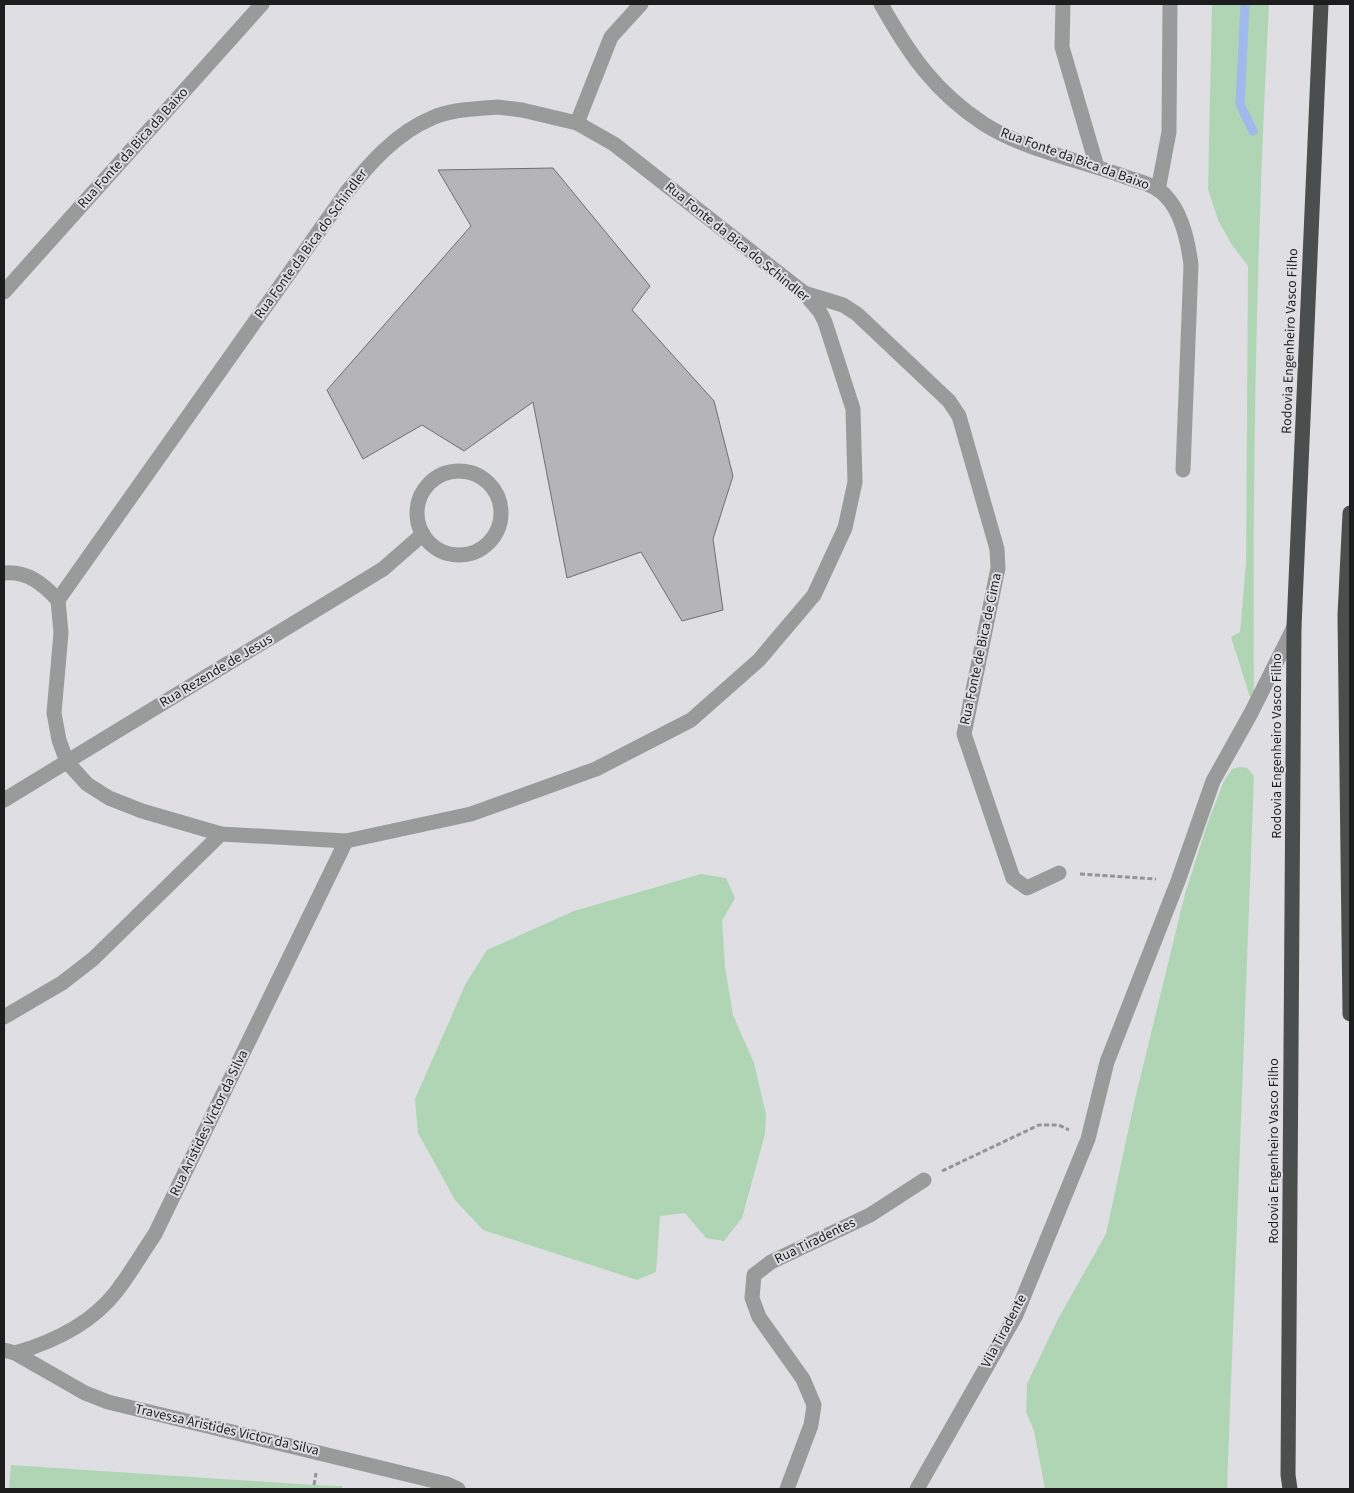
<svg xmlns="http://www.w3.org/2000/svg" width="1354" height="1493" font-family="'Source Sans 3',sans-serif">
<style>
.green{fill:#afd5b5}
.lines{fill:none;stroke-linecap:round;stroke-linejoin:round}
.stream{stroke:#9fb9ed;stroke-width:9}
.building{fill:#b5b5b9;stroke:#6f6f73}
.path{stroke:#959598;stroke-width:3;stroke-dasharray:5 2.5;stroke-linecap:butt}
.minor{stroke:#999b9a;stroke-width:15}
.highway{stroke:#4a4e4d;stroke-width:15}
.labels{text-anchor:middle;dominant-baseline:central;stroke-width:4;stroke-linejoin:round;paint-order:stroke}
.street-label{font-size:14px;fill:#1d1d1e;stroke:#dfdfe3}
</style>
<rect width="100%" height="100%" fill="#dfdfe3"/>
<g class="green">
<path d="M1212,4H1269C1257,234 1252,465 1254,695L1250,697L1231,637L1240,632L1246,563L1248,266L1232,245L1218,220L1208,189Z"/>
<path d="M1240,767L1247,768L1254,776L1227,1489H1045L1034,1431L1026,1412L1027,1384L1057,1321L1106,1234L1135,1099L1185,894L1208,822L1224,781L1232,769Z"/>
<path d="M701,874L726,878L735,898L722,921L725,967L733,1015L754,1063L766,1114L765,1134L742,1218L724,1241L706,1238L685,1213L660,1216L656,1272L637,1280L483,1230L455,1200L418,1133L415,1099L466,983L487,950L574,911Z"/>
<path d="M11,1465L314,1485L342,1486V1489H9Z"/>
</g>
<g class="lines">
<path class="stream" d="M1245,4L1240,104L1253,131"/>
</g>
<path class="building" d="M553,168L650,286L632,310L714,401L733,476L713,539L723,610L682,621L641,552L567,578L533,402L464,451L422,425L363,459L327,390L471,226L438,170Z"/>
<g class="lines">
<g class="path">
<path d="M1080,874L1156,879"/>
<path d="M942,1171L1039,1125H1059L1069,1130"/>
<path d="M314,1485L316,1473"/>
</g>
<g class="minor">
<path d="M881,4C909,54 935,92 984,124C1025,150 1077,159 1123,176C1133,180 1149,183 1159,190C1181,206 1188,240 1191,265L1183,470"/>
<path d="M1063,4L1062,47L1097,167"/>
<path d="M497,107L522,110L577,123L614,144L804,293L820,312L825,322L853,409L855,482L845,528L814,595L759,660L691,720L596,769L471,814L346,841L221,834L142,811L109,798L87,784L67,762L59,740L54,713L61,633L58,600L346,193C369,164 396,133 432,118C452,109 476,109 497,107Z"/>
<path d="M577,123L611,37L641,4"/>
<path d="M1158,190L1169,132L1170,4"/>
<path d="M4,292L262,4"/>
<path d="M804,293L843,305L857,314L949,401L959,416L997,549L998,568L964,734L1013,878L1027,888L1059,873"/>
<circle cx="459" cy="513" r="42"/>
<path d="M4,573C28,571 43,584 58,600"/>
<path d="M4,800L383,569L423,534"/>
<path d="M4,1017L62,983L93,959L221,834"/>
<path d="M4,1350L15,1353L85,1393L108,1402L447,1484L458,1489"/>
<path d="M15,1353C53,1342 91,1324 116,1292C130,1274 142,1253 155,1234L346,841"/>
<path d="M787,1489L811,1425L814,1405L803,1379L759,1317L752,1298L754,1275L771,1262L870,1215L924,1180"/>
<path d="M917,1489L1016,1315L1088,1139L1107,1062L1178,881L1213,781L1251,713L1294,627"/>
</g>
<g class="highway">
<path d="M1350,513L1345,615L1350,1014"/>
<path d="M1290,1489L1288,1475L1294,627L1321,4"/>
</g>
</g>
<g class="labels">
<g class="street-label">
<text transform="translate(133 148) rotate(-48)">Rua Fonte da Bica da Baixo</text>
<text transform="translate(1075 159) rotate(20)">Rua Fonte da Bica da Baixo</text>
<text transform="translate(737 242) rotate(39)">Rua Fonte da Bica do Schindler</text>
<text transform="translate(311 244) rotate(-54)">Rua Fonte da Bica do Schindler</text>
<text transform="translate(1290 341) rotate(-88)">Rodovia Engenheiro Vasco Filho</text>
<text transform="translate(981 649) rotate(-78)">Rua Fonte de Bica de Cima</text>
<text transform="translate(216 671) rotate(-31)">Rua Rezende de Jesus</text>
<text transform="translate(1277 746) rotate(-90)">Rodovia Engenheiro Vasco Filho</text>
<text transform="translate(209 1123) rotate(-64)">Rua Aristides Victor da Silva</text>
<text transform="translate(1274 1151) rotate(-90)">Rodovia Engenheiro Vasco Filho</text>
<text transform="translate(815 1241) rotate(-26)">Rua Tiradentes</text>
<text transform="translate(1004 1331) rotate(-62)">Vila Tiradente</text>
<text transform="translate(227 1430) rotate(13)">Travessa Aristides Victor da Silva</text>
</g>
</g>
<rect width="1354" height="1493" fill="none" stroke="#1d1d1e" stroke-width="10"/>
</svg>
